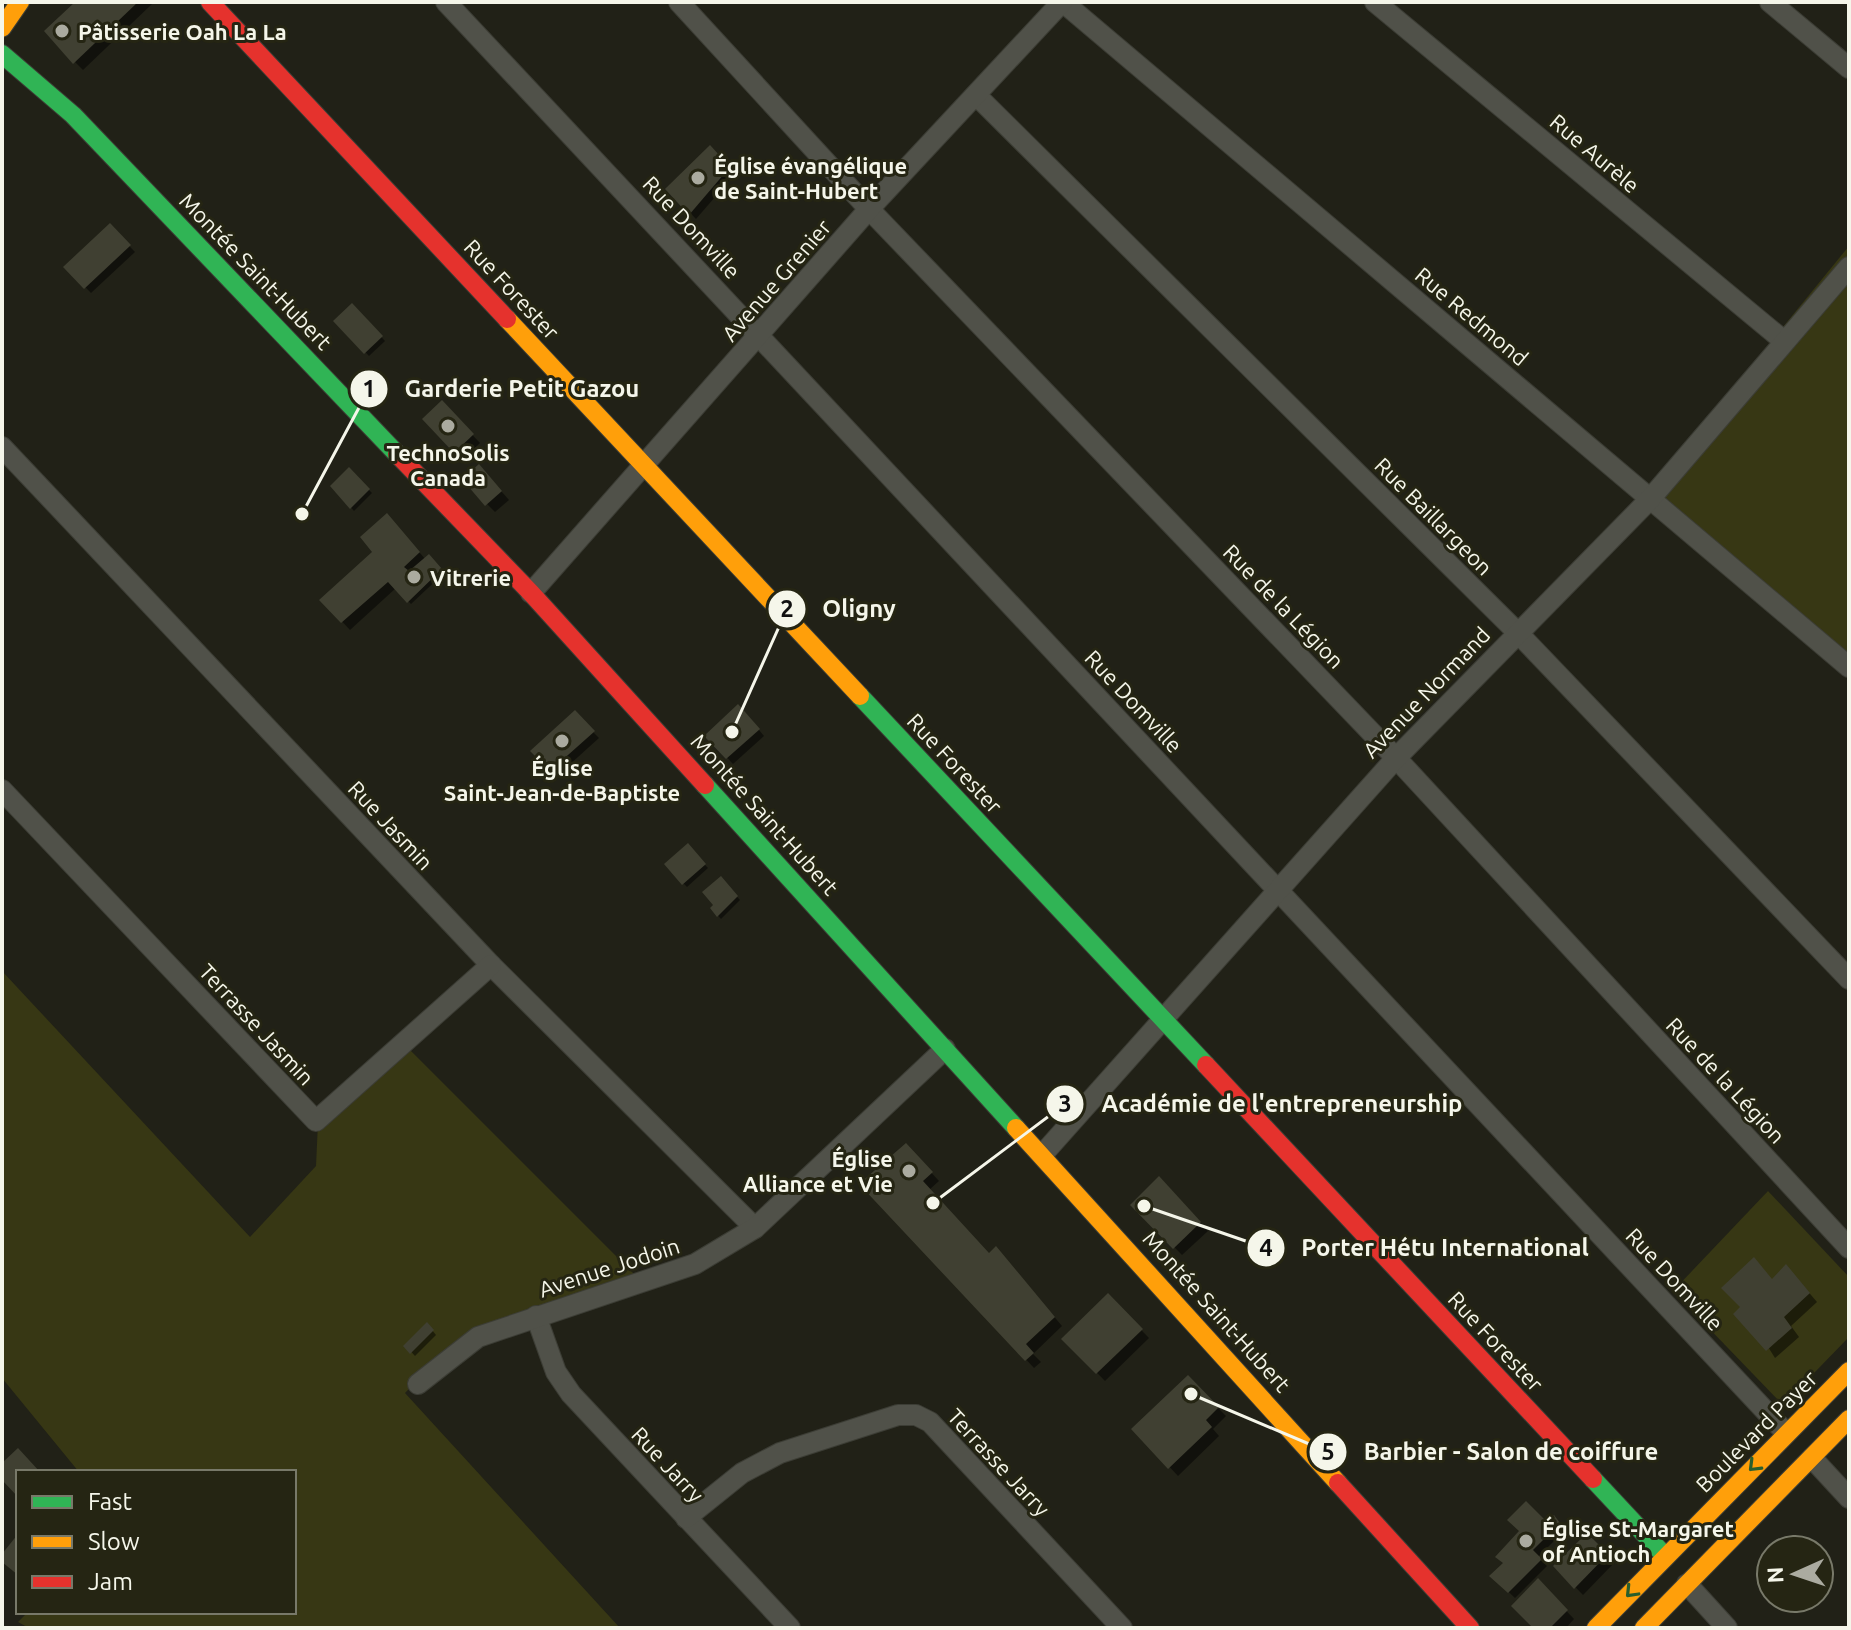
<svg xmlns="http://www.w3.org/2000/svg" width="1851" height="1630" font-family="Ubuntu,sans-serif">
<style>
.green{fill:#373714}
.shadow{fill:#0007}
.building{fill:#404032}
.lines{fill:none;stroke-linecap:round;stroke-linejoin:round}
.street-casing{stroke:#3c3d35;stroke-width:22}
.fast-casing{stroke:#3c3d35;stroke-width:20}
.slow-casing{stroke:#3c3d35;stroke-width:20}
.jam-casing{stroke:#3c3d35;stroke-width:20}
.street{stroke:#505149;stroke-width:20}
.fast{stroke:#30b455;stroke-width:18}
.slow{stroke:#ff9f0a;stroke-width:18}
.jam{stroke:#e5322d;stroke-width:18}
.oneway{stroke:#295e2d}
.poi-dot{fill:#ababa0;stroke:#252513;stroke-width:3}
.labels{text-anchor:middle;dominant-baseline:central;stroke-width:6;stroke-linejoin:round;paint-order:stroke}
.poi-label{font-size:22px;font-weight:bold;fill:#f5f6ea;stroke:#252513;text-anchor:start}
.street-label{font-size:22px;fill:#f5f6ea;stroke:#252513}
.leader{fill:none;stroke:#f5f6ea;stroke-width:3}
.callout-dot{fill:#f5f6ea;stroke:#252513;stroke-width:3}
.mark-label{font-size:24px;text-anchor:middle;font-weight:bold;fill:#111}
.callout-label{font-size:24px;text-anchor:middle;font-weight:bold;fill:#f5f6ea;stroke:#252513;stroke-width:6;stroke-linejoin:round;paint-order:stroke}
</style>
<rect width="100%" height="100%" fill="#212117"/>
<g class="green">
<path d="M1849,246V674L1644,497Z"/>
<path d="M2,971L250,1237L316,1166L318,1122L405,1045L638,1278L439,1358L405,1393L620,1628H29L18,1622L28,1612H294V1472H79L2,1378Z"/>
<path d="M1768,1191L1849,1277V1337L1783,1405L1673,1291Z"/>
</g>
<g class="shadow">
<path d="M78,2H150L152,4L83,70L75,62Z"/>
<path d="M710,148L735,174L696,219L668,189Z"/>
<path d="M110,226L135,252L91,293L66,267Z"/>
<path d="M352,306L385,341L369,356L336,321Z"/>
<path d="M442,403L480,443L463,460L425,419Z"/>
<path d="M349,470L372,493L354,511L333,486Z"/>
<path d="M487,475L509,500L495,512L487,504Z"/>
<path d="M395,524L426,560L429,557L444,573L411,604L396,588L350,630L322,600L374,552Z"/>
<path d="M744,712L764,736L733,764L707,736Z"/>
<path d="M574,713L599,738L557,776L533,751Z"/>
<path d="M687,846L708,868L687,887L666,865Z"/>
<path d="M720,878L740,900L721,919L712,909Z"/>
<path d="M906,1145L939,1181L929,1190L989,1255L1004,1257L1062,1326L1033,1354L1041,1362L1034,1368L862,1184Z"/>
<path d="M1159,1179L1208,1231L1182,1255L1133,1205Z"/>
<path d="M1794,1275L1817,1302L1791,1326L1799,1337L1775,1358L1743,1307L1773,1281Z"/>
<path d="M1108,1296L1149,1338L1105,1381L1064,1339Z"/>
<path d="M427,1324L436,1335L415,1356L406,1346Z"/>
<path d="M1188,1378L1226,1416L1213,1429L1219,1436L1178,1476L1134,1429Z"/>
<path d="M1554,1518L1565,1530L1538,1557L1547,1566L1515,1598L1492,1576Z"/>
<path d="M1587,1536L1614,1563L1583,1595L1555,1566Z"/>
<path d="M1538,1581L1574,1619L1566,1628H1536Z"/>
</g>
<g class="building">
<path d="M75,2H138L73,64L44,31Z"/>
<path d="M710,145L730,167L689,215L665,189Z"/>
<path d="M110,223L131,245L84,289L63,267Z"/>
<path d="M352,303L383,336L364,354L333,321Z"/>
<path d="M442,400L474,434L454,453L422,419Z"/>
<path d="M479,464L502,491L485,506L462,479Z"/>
<path d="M349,467L370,489L350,509L330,486Z"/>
<path d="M387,513L420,552L404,567L409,571L429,554L442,569L407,603L388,582L341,623L319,600L372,552L360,537Z"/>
<path d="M738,704L760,729L726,759L704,736Z"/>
<path d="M575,710L595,731L550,771L530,751Z"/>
<path d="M688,843L706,864L682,885L664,864Z"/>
<path d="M721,876L738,896L717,917L710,908L713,905L702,892Z"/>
<path d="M906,1143L933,1172L923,1181L989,1253L996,1246L1055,1317L1026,1344L1034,1353L1025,1361L859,1184Z"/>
<path d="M1159,1176L1201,1222L1173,1249L1130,1205Z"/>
<path d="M1754,1257L1772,1279L1786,1264L1810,1293L1784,1317L1792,1328L1766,1351L1733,1314L1740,1307L1721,1288Z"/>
<path d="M1108,1293L1143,1329L1096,1374L1061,1339Z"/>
<path d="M427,1322L434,1330L410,1354L403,1346Z"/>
<path d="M1188,1375L1219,1407L1206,1420L1212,1427L1168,1469L1131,1429Z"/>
<path d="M18,1448L40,1472H18V1497L2,1480V1463Z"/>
<path d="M1526,1501L1547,1522L1554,1515L1560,1523L1533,1550L1542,1559L1508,1593L1489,1576L1503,1563L1495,1557L1519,1531L1507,1520Z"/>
<path d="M1587,1533L1608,1554L1574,1589L1553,1566Z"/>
<path d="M18,1534V1575L2,1562V1554Z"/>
<path d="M1538,1578L1568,1610L1550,1628H1533L1511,1606Z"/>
</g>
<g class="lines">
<defs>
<g id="street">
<path d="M446,2L1786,1433"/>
<path d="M679,2L869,209L1396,758L1849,1248"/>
<path d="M1063,2L1849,667"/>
<path d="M1375,2L1784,341"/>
<path d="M1770,2L1849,68"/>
<path d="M976,95L1517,632L1849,979"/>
<path d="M2,447L491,965L755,1228"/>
<path d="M531,593L869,209L1062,2"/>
<path d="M2,790L316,1121L491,965"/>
<path d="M1043,1154L1396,758L1651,498L1849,267"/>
<path d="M536,1316L556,1372L571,1394L790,1628"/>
<path d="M418,1384L478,1337L695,1264L755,1228L945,1049"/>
<path d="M1812,1458L1849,1498"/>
<path d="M686,1518L742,1473L780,1453L898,1415H916L930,1422L1122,1628"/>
<path d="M1687,1584L1727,1628"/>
</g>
<g id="fast">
<path d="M2,54L73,115L397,454"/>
<path d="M860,696L1206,1065"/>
<path d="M705,785L1016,1128"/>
<path d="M1593,1479L1665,1556"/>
</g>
<g id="slow">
<path d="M2,28L20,2"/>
<path d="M507,319L860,696"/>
<path d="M1016,1128L1338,1483"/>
<path d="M1596,1628L1849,1371"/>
<path d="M1644,1628L1849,1419"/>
</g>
<g id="jam">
<path d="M210,2L507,319"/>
<path d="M397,454L531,593L705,785"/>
<path d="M1206,1065L1593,1479"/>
<path d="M1338,1483L1470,1628"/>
</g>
</defs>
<use href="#street" class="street-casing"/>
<use href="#fast" class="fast-casing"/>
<use href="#slow" class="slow-casing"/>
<use href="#jam" class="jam-casing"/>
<use href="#street" class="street"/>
<use href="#fast" class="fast"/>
<use href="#slow" class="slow"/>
<use href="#jam" class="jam"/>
</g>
<defs><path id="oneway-chevron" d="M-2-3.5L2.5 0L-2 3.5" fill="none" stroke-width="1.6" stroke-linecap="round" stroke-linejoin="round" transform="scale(2)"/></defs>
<g class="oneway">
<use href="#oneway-chevron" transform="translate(1754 1466) rotate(135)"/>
<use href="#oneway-chevron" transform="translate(1631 1592) rotate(134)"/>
</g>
<g class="poi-dot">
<circle cx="62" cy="31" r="8"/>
<circle cx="698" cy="178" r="8"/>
<circle cx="448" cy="426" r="8"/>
<circle cx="414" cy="577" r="8"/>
<circle cx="562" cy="741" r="8"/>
<circle cx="909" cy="1171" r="8"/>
<circle cx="1526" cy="1541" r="8"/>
</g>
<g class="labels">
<g class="poi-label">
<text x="78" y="31">Pâtisserie Oah La La</text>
<text x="714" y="165">Église évangélique<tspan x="714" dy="25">de Saint-Hubert</tspan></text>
<text x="448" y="452" text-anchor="middle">TechnoSolis<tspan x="448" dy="25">Canada</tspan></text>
<text x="430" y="577">Vitrerie</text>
<text x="562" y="767" text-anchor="middle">Église<tspan x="562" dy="25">Saint-Jean-de-Baptiste</tspan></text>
<text x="893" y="1158" text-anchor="end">Église<tspan x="893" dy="25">Alliance et Vie</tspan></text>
<text x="1542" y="1528">Église St-Margaret<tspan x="1542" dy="25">of Antioch</tspan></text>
</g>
<g class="street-label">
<text transform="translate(1595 153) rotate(40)">Rue Aurèle</text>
<text transform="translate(692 227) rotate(47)">Rue Domville</text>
<text transform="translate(256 271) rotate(46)">Montée Saint-Hubert</text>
<text transform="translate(776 280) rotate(-49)">Avenue Grenier</text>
<text transform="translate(512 289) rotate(47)">Rue Forester</text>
<text transform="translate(1472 316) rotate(40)">Rue Redmond</text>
<text transform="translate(1434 516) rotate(45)">Rue Baillargeon</text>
<text transform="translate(1284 606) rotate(46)">Rue de la Légion</text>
<text transform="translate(1426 692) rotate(-46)">Avenue Normand</text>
<text transform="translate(1134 701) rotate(47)">Rue Domville</text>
<text transform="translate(955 763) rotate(47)">Rue Forester</text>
<text transform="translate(765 814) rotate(48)">Montée Saint-Hubert</text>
<text transform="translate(391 825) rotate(47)">Rue Jasmin</text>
<text transform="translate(257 1024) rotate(47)">Terrasse Jasmin</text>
<text transform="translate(1726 1080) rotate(47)">Rue de la Légion</text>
<text transform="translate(609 1267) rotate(-18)">Avenue Jodoin</text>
<text transform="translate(1675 1279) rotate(47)">Rue Domville</text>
<text transform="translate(1217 1311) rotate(48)">Montée Saint-Hubert</text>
<text transform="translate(1496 1341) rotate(47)">Rue Forester</text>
<text transform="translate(1756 1431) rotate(-45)">Boulevard Payer</text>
<text transform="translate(999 1462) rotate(47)">Terrasse Jarry</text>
<text transform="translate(668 1464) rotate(47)">Rue Jarry</text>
</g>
</g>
<path class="leader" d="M302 514L369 389M732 732L787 609M933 1203L1065 1104M1144 1206L1266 1248M1191 1394L1328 1452"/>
<g class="callout-dot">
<circle cx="302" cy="514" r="8"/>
<circle cx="732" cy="732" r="8"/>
<circle cx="933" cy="1203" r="8"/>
<circle cx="1144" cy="1206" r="8"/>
<circle cx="1191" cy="1394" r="8"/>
<circle cx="369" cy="389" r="20"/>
<circle cx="787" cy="609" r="20"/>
<circle cx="1065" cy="1104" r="20"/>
<circle cx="1266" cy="1248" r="20"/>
<circle cx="1328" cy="1452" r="20"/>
</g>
<g class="mark-label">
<text x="369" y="397">1</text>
<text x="787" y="617">2</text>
<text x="1065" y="1112">3</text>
<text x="1266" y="1256">4</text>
<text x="1328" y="1460">5</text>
</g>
<g class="callout-label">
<text x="522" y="397">Garderie Petit Gazou</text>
<text x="859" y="617">Oligny</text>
<text x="1282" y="1112">Académie de l'entrepreneurship</text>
<text x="1445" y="1256">Porter Hétu International</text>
<text x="1511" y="1460">Barbier - Salon de coiffure</text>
</g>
<rect width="1851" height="1630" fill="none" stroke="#f5f6ea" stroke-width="8"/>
<rect x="16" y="1470" width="280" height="144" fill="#252513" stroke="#787969" stroke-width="2"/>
<rect x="32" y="1496" width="40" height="12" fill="#30b455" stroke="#787969" stroke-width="2"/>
<text x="88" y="1510" font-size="24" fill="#f5f6ea">Fast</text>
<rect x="32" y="1536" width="40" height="12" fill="#ff9f0a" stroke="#787969" stroke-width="2"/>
<text x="88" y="1550" font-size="24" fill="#f5f6ea">Slow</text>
<rect x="32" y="1576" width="40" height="12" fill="#e5322d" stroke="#787969" stroke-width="2"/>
<text x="88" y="1590" font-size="24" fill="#f5f6ea">Jam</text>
<g transform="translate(1795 1574) rotate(267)"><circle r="38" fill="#252513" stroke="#787969" stroke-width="2"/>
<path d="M0-6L14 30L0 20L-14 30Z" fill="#ababa0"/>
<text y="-12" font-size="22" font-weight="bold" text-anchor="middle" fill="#f5f6ea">N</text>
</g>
</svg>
